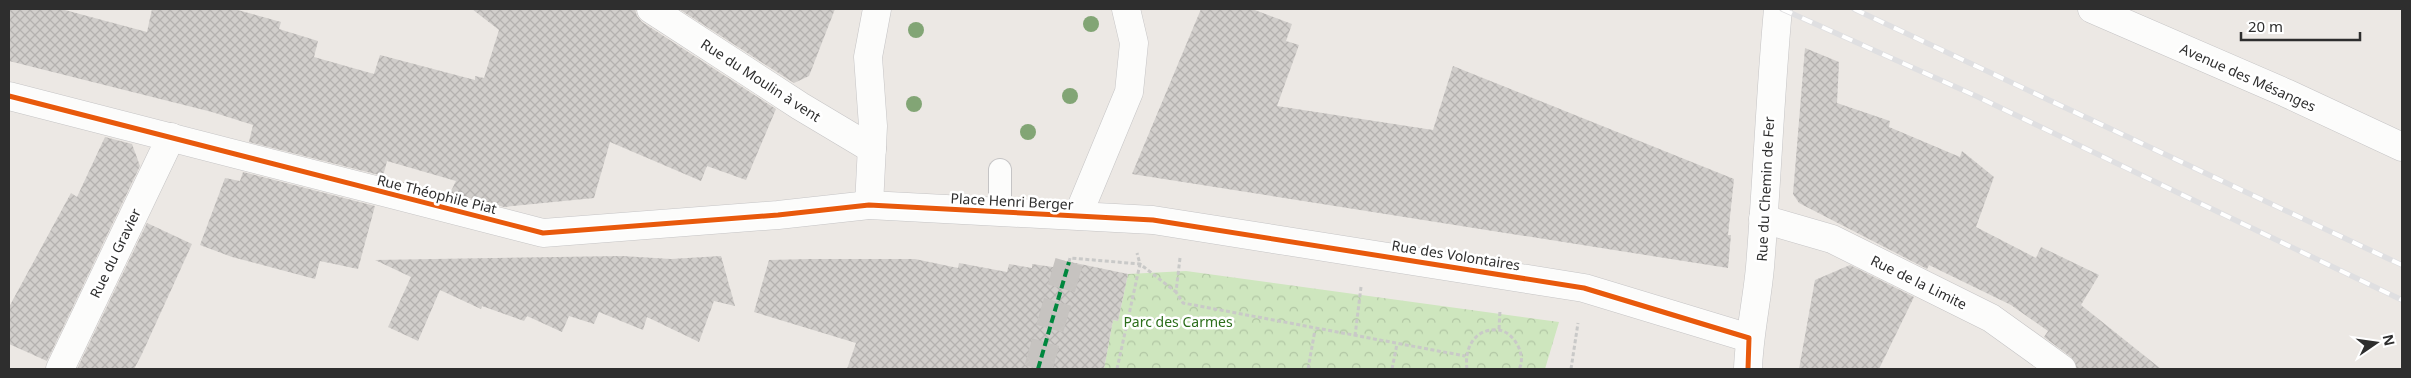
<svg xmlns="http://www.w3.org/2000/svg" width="2411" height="378" font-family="'Noto Sans',sans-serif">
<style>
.park{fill:url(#park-crowns)}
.building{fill:url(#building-cross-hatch)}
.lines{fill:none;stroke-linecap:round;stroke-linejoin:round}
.street-tunnel{stroke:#c6c3c0;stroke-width:28;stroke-dasharray:28 14;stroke-linecap:butt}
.lane-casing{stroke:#c5c4c5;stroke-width:24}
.street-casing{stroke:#c5c4c5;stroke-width:29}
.secondary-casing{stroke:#c5c4c5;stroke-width:29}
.path{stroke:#c9c9c8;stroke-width:3;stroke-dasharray:4 2.5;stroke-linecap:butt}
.lane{stroke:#fcfcfb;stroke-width:22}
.street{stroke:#fcfcfb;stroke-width:28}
.secondary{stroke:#fcfcfb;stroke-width:28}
.rail-casing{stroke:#dfdfe1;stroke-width:5.5}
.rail{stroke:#fff;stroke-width:4;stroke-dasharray:11;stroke-linecap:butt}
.quiet{stroke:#00873e;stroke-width:4;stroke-dasharray:8 4;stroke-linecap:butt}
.cycleway-casing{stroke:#fff;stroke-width:8}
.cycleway{stroke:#e8590c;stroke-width:5}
.tree{fill:#82a575}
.labels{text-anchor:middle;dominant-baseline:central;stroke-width:5;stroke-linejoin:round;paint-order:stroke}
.street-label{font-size:14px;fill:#2e2e2e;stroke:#fff}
.park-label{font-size:14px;fill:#2c6e1b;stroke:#fff}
</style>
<defs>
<pattern id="park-crowns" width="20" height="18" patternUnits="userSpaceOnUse" patternTransform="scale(1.25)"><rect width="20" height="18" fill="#cee6be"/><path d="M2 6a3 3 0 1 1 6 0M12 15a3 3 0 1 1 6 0" fill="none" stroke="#b1c6a4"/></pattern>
<pattern id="building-cross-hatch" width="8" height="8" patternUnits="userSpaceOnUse" patternTransform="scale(1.25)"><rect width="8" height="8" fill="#d1cecb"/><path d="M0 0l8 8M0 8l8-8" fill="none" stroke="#b4b1af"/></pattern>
</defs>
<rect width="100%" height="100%" fill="#ece8e4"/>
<path class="park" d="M1186,271L1559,322L1545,369H1104L1113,320L1118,321L1128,274Z"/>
<g class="building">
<path d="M9,9H61L147,32L152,9H234L281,22L279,29L318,41L314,57L374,74L380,55L475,80V76L484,78L499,30L472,9H635L637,16L642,22L776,109L746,180L707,166L701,181L610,142L594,198L504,207L450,193L456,181L387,161L383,176L249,142L253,125L212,112L9,61Z"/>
<path d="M679,9H835L809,76L794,83Z"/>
<path d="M1201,9H1252L1292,24L1286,41L1299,45L1277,106L1433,130L1453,66L1734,179L1728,235H1731L1728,268L1132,174Z"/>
<path d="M1805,48L1839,62L1837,103L1890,121L1889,127L1960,157L1962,151L1994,177L1976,227L2036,258L2041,247L2099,275L2081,305L2161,369H2077L2071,357L2044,337L2048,331L2011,305L1929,265L1927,269L1799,203L1793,194Z"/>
<path d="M105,137L132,144L140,166L47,361L9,344V307L71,193L77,197Z"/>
<path d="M243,172L375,206L358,269L320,261L315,279L232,257L200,245L225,178L240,181Z"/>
<path d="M147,223L192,244L141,356L134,369H77Z"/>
<path d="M622,256L671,259L721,256L735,306L714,301L699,342L647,317L643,330L599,312L594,324L569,316L562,332L527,316L524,321L482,306L481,309L440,290L418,341L388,327L411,277L375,260Z"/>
<path d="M810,259H915L958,268L959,263L1007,272L1009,264L1032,268V264L1060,268L1061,260L1128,274L1118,321L1113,320L1104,369H847L856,343L754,312L769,260Z"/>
<path d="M1850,265L1914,297L1879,369H1799L1815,280Z"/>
</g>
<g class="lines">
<path class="street-tunnel" d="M1038,369L1069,262"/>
<defs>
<path id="lane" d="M1000,170V212"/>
<g id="street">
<path d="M651,9L800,106L872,149"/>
<path d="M9,96L543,233L778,215L869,205L1153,220L1584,288L1749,338"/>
<path d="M869,205L873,126L868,57L877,9"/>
<path d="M1078,215L1129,92L1134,43L1126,9"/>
<path d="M1763,219L1832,239L1991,318L2062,369"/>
<path d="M60,369L171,137"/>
</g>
<g id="secondary">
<path d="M2092,9L2286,93L2402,147"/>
<path d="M1748,369C1749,335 1757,301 1760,267C1767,181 1770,95 1778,9"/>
</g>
</defs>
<use href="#lane" class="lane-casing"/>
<use href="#street" class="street-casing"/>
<use href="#secondary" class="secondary-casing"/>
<g class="path">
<path d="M1180,258L1176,292L1183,303L1465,356"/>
<path d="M1069,262L1070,258L1140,264L1176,292"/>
<path d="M1499,329L1500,310"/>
<path d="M1355,336L1361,287"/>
<path d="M1117,369L1140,264L1137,253"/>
<path d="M1308,369L1315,330"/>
<path d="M1392,369L1397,344"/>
<path d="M1467,369C1464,349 1474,328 1498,330C1514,331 1527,356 1519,369"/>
<path d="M1571,369L1578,323"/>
</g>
<use href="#lane" class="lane"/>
<use href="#street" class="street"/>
<use href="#secondary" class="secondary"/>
<defs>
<g id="rail">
<path d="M1782,9L1976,96L2402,300"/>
<path d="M1854,9L2402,265"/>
</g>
</defs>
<use href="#rail" class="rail-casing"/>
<use href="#rail" class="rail"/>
<path class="quiet" d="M1038,369L1069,262"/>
<defs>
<path id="cycleway" d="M9,96L543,233L778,215L869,205L1153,220L1584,288L1749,338L1748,369"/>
</defs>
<use href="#cycleway" class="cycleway-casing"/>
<use href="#cycleway" class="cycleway"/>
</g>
<g class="tree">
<circle cx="1091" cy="24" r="8"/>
<circle cx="916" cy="30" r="8"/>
<circle cx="1070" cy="96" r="8"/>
<circle cx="914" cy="104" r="8"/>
<circle cx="1028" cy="132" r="8"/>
</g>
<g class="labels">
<g class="street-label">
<text transform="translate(2248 77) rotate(24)">Avenue des Mésanges</text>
<text transform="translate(761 80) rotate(33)">Rue du Moulin à vent</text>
<text transform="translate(1765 189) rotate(-87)">Rue du Chemin de Fer</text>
<text transform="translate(437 194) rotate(14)">Rue Théophile Piat</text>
<text transform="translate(1012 201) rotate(3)">Place Henri Berger</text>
<text transform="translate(115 253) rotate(-64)">Rue du Gravier</text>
<text transform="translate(1456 255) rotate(9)">Rue des Volontaires</text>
<text transform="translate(1919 282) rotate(26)">Rue de la Limite</text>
</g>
<g class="park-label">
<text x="1178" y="321">Parc des Carmes</text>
</g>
</g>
<rect width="2411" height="378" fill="none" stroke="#2e2e2e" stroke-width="20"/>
<g transform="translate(2376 343) rotate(77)" stroke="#ffffff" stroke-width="4" paint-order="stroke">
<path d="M0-4L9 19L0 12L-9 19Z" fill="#2e2e2e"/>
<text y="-8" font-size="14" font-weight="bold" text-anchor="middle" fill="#2e2e2e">N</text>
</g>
<path d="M2241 32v8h119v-8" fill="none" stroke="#2e2e2e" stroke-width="2.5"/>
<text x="2248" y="32" font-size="15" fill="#2e2e2e" stroke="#ffffff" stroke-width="4" paint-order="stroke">20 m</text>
</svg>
